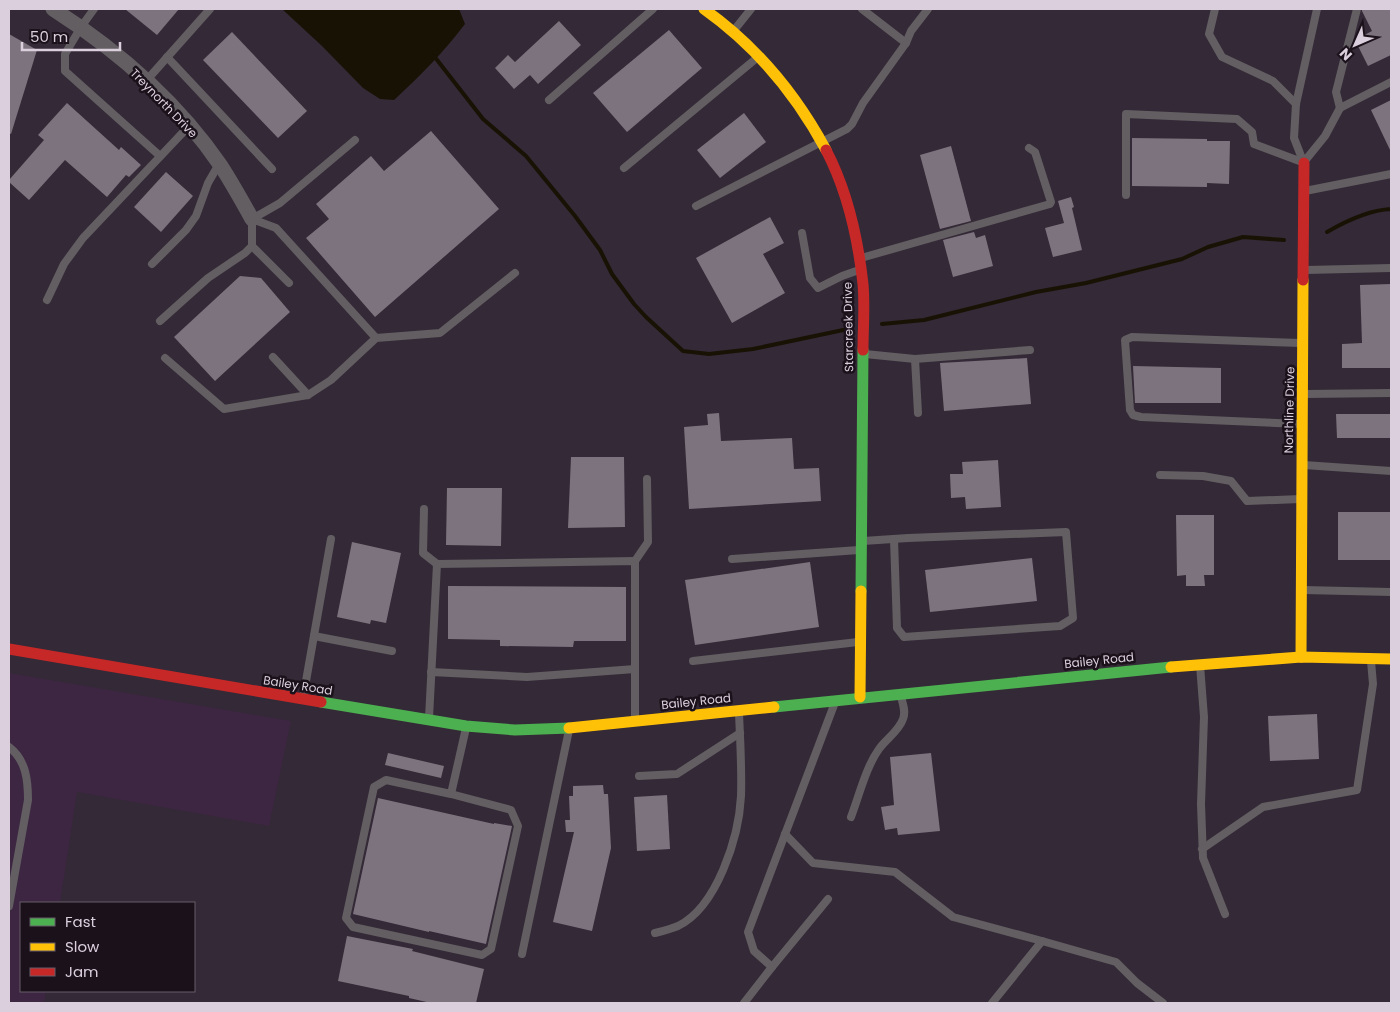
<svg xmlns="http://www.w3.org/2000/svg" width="1400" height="1012" font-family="Poppins,sans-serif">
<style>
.built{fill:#3d2642}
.water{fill:#181205}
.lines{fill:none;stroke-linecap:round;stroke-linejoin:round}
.stream{stroke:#181205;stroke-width:4}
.building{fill:#7d737e}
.lane{stroke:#625e62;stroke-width:8}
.street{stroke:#625e62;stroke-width:15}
.fast{stroke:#4caf50;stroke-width:11}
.slow{stroke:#ffc107;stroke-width:11}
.jam{stroke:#c62828;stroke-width:11}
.labels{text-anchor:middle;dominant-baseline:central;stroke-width:5;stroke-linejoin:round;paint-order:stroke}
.street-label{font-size:12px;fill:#dbcedd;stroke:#1a111b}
</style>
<rect width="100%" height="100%" fill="#342936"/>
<path class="built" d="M9,673L291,721L269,826L77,792L60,903H21V991H46L44,1003H9Z"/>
<path class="water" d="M282,9H459L465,24C444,52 420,76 394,100L380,99L363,88L322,46Z"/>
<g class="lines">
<g class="stream">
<path d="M434,56L483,119L526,156L575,216L600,250L612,274L634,304L646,317L683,351L709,354L753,349L848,329"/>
<path d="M1327,232C1346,221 1369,210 1391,209"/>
<path d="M882,324L924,320L1036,292L1086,283L1182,259L1208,247L1243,237L1284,240"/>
</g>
</g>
<g class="building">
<path d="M125,9H179L157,35Z"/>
<path d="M1362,9H1391V55L1368,66L1355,40L1372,31L1362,11Z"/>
<path d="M559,21L581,45L538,84L530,75L514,89L495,68L508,55L515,62Z"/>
<path d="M669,30L702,68L627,132L593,93Z"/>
<path d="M232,32L307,111L278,138L203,60Z"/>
<path d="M9,34L37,50L11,134L9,133Z"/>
<path d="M1391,100V152L1371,110Z"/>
<path d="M67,103L119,150L121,147L141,165L129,177L126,175L107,197L65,160L29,200L9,182V180L44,140L38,135Z"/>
<path d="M744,113L766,142L720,178L697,150Z"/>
<path d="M431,131L499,209L375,317L306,238L329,219L316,204L371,156L384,171Z"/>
<path d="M1132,138L1207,139V141H1230L1229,184L1207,183V187L1132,186Z"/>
<path d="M951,146L971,221L940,229L920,155Z"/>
<path d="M166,172L193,196L161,232L134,207Z"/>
<path d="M1071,197L1074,207L1072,208L1082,250L1053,257L1045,228L1064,223L1058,201Z"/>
<path d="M770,217L784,243L763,254L785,293L732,323L696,258Z"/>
<path d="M974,232L976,238L985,235L993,266L953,277L943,240Z"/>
<path d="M240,276L261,278L290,312L215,381L174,337Z"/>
<path d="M1391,284V368H1342V344L1362,343L1360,285Z"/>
<path d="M1027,358L1031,404L944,411L940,363Z"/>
<path d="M1133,366L1221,368V403H1135Z"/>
<path d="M719,413L721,441L792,438L794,469L819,468L821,501L689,509L684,427L708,425L707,414Z"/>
<path d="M1336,414H1391V438H1337Z"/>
<path d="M571,457H624L625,527L568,528Z"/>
<path d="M998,460L1001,507L966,509L965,497L951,498L950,474H963L962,462Z"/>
<path d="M447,488H502L501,546L446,545Z"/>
<rect x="1338" y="512" width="53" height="48"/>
<path d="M1176,515H1214V575H1204L1205,586H1186V575L1177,576Z"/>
<path d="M352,542L401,553L386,623L371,620L370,624L337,617Z"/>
<path d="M1032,558L1037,601L930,612L925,570Z"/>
<path d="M810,562L819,627L695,645L685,580Z"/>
<path d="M448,586L626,587V641H574L573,647L500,646V640L448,639Z"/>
<path d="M1317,714L1319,759L1270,761L1268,716Z"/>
<path d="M388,753L444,766L441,778L385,765Z"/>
<path d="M931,753L940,831L898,835L897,828L885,830L881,807L894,805L890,757Z"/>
<path d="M603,785L604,794H608L611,848L592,931L553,922L574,832H566L565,820H570L569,796H573V786Z"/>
<path d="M667,795L670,849L637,851L634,797Z"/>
<path d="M378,798L494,824V823L512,826L486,944L429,931V932L353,914Z"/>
<path d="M347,936L413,949L412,951L484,969L476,1003H431L409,998V996L338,981Z"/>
</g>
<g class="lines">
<g class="lane">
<path d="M94,9L81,27L65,54V71L160,156"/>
<path d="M1215,9L1209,34L1222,57L1273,81L1296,104"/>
<path d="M735,29L751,9"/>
<path d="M906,43L911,31L928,9"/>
<path d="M167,57L272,169"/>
<path d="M146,81L210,9"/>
<path d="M549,100L653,9"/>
<path d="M1340,108L1336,92L1357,9"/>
<path d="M1303,161L1294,138L1296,104L1317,9"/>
<path d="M1304,162L1325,136L1340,108L1391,82"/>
<path d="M624,168L758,57"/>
<path d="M1305,191L1391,174"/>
<path d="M1126,195V114L1237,119L1252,132L1254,144L1302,162"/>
<path d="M696,206L847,129L852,124L863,103L906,43L862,9"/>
<path d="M252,219L276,228L376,338L440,333L515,273"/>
<path d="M252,219L280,203L355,140"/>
<path d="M802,233L810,278L818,288L842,276L859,270"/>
<path d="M252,246L289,283"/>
<path d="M861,258L1050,204L1051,202L1035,152L1029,148"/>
<path d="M152,264L186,230L196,216L208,183L219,164"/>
<path d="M1306,270L1391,268"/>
<path d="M47,300L64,264L83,238L189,126"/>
<path d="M160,321L208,278L245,253L252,246V219"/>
<path d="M1301,343L1132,337L1125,340L1130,410L1133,415L1141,417L1301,424"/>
<path d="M865,354L915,359L1030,350"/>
<path d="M273,357L308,395"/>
<path d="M165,358L224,409L308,395L331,380L376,338"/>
<path d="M915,359L918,413"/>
<path d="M1306,394L1391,393"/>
<path d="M1304,465L1391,471"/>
<path d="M1160,475L1203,476L1231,481L1247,501L1300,499"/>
<path d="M424,509L423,553L437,564"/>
<path d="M863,541L908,538L1066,532L1073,618L1060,626L904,637L897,628L894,539"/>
<path d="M732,559L859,550"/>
<path d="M635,561L648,542L647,479"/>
<path d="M1303,590L1391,592"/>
<path d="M314,636L392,651"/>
<path d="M693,661L858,642"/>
<path d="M1200,665L1204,717L1201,804L1203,858L1225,914"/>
<path d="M431,672L527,677L635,669"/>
<path d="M303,698L331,539"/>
<path d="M429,718L437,564L635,561V719"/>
<path d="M9,747C26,760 28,780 28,800L9,906"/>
<path d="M639,776L677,774L740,733"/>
<path d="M451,794L511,810L518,826L491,949L482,955L353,927L346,918L374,787L386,780L451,794L466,728"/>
<path d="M851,817C859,796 866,767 879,749C886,739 899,731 903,719C906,712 903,704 901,697"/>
<path d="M785,834L813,863L895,872L953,917L1042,941"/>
<path d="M1202,849L1263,807L1357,790L1373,684L1371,661"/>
<path d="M655,933C663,931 671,929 678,926C717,907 739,837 741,796C742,768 740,740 739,712"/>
<path d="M522,954L569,730"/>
<path d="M772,967L828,899"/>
<path d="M744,1003L772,967L754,951L748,932L834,705"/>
<path d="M992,1003L1042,941L1116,962L1137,983L1163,1003"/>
</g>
<path class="street" d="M53,9C117,50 178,103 221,166C232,183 242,201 252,219"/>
<g class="fast">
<path d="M861,591L863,350"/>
<path d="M321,702L466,726L515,730L569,728"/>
<path d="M774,707L1171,667"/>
</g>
<g class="slow">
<path d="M704,9C756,46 796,94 826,150"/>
<path d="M1301,657L1303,280"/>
<path d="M1171,667L1301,657L1391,659"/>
<path d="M860,697L861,591"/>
<path d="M569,728L774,707"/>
</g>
<g class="jam">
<path d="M826,150C847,190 858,239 863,284C865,306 863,328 863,350"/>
<path d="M1303,280L1304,163"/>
<path d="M9,649L321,702"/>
</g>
</g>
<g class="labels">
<g class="street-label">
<text transform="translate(164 103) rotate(46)">Treynorth Drive</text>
<text transform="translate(848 327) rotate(-91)">Starcreek Drive</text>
<text transform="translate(1289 410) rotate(-89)">Northline Drive</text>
<text transform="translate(1099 660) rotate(-6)">Bailey Road</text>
<text transform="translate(298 685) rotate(9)">Bailey Road</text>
<text transform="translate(696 701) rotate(-6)">Bailey Road</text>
</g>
</g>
<rect width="1400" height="1012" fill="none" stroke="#dbcedd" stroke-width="20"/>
<rect x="20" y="902" width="175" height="90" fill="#1a111b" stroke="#675d69"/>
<rect x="30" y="918" width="25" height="8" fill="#4caf50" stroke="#675d69"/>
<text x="65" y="927" font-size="15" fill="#dbcedd">Fast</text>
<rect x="30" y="943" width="25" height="8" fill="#ffc107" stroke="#675d69"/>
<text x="65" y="952" font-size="15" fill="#dbcedd">Slow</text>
<rect x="30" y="968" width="25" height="8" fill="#c62828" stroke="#675d69"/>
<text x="65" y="977" font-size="15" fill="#dbcedd">Jam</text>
<g transform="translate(1355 45) rotate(225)" stroke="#1a111b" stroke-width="4" paint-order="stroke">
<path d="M0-4L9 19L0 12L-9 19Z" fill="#dbcedd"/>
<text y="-8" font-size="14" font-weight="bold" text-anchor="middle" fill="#dbcedd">N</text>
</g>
<path d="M22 42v8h98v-8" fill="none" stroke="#dbcedd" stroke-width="2.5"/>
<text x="30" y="42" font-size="15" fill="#dbcedd" stroke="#1a111b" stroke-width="4" paint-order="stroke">50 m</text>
</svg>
